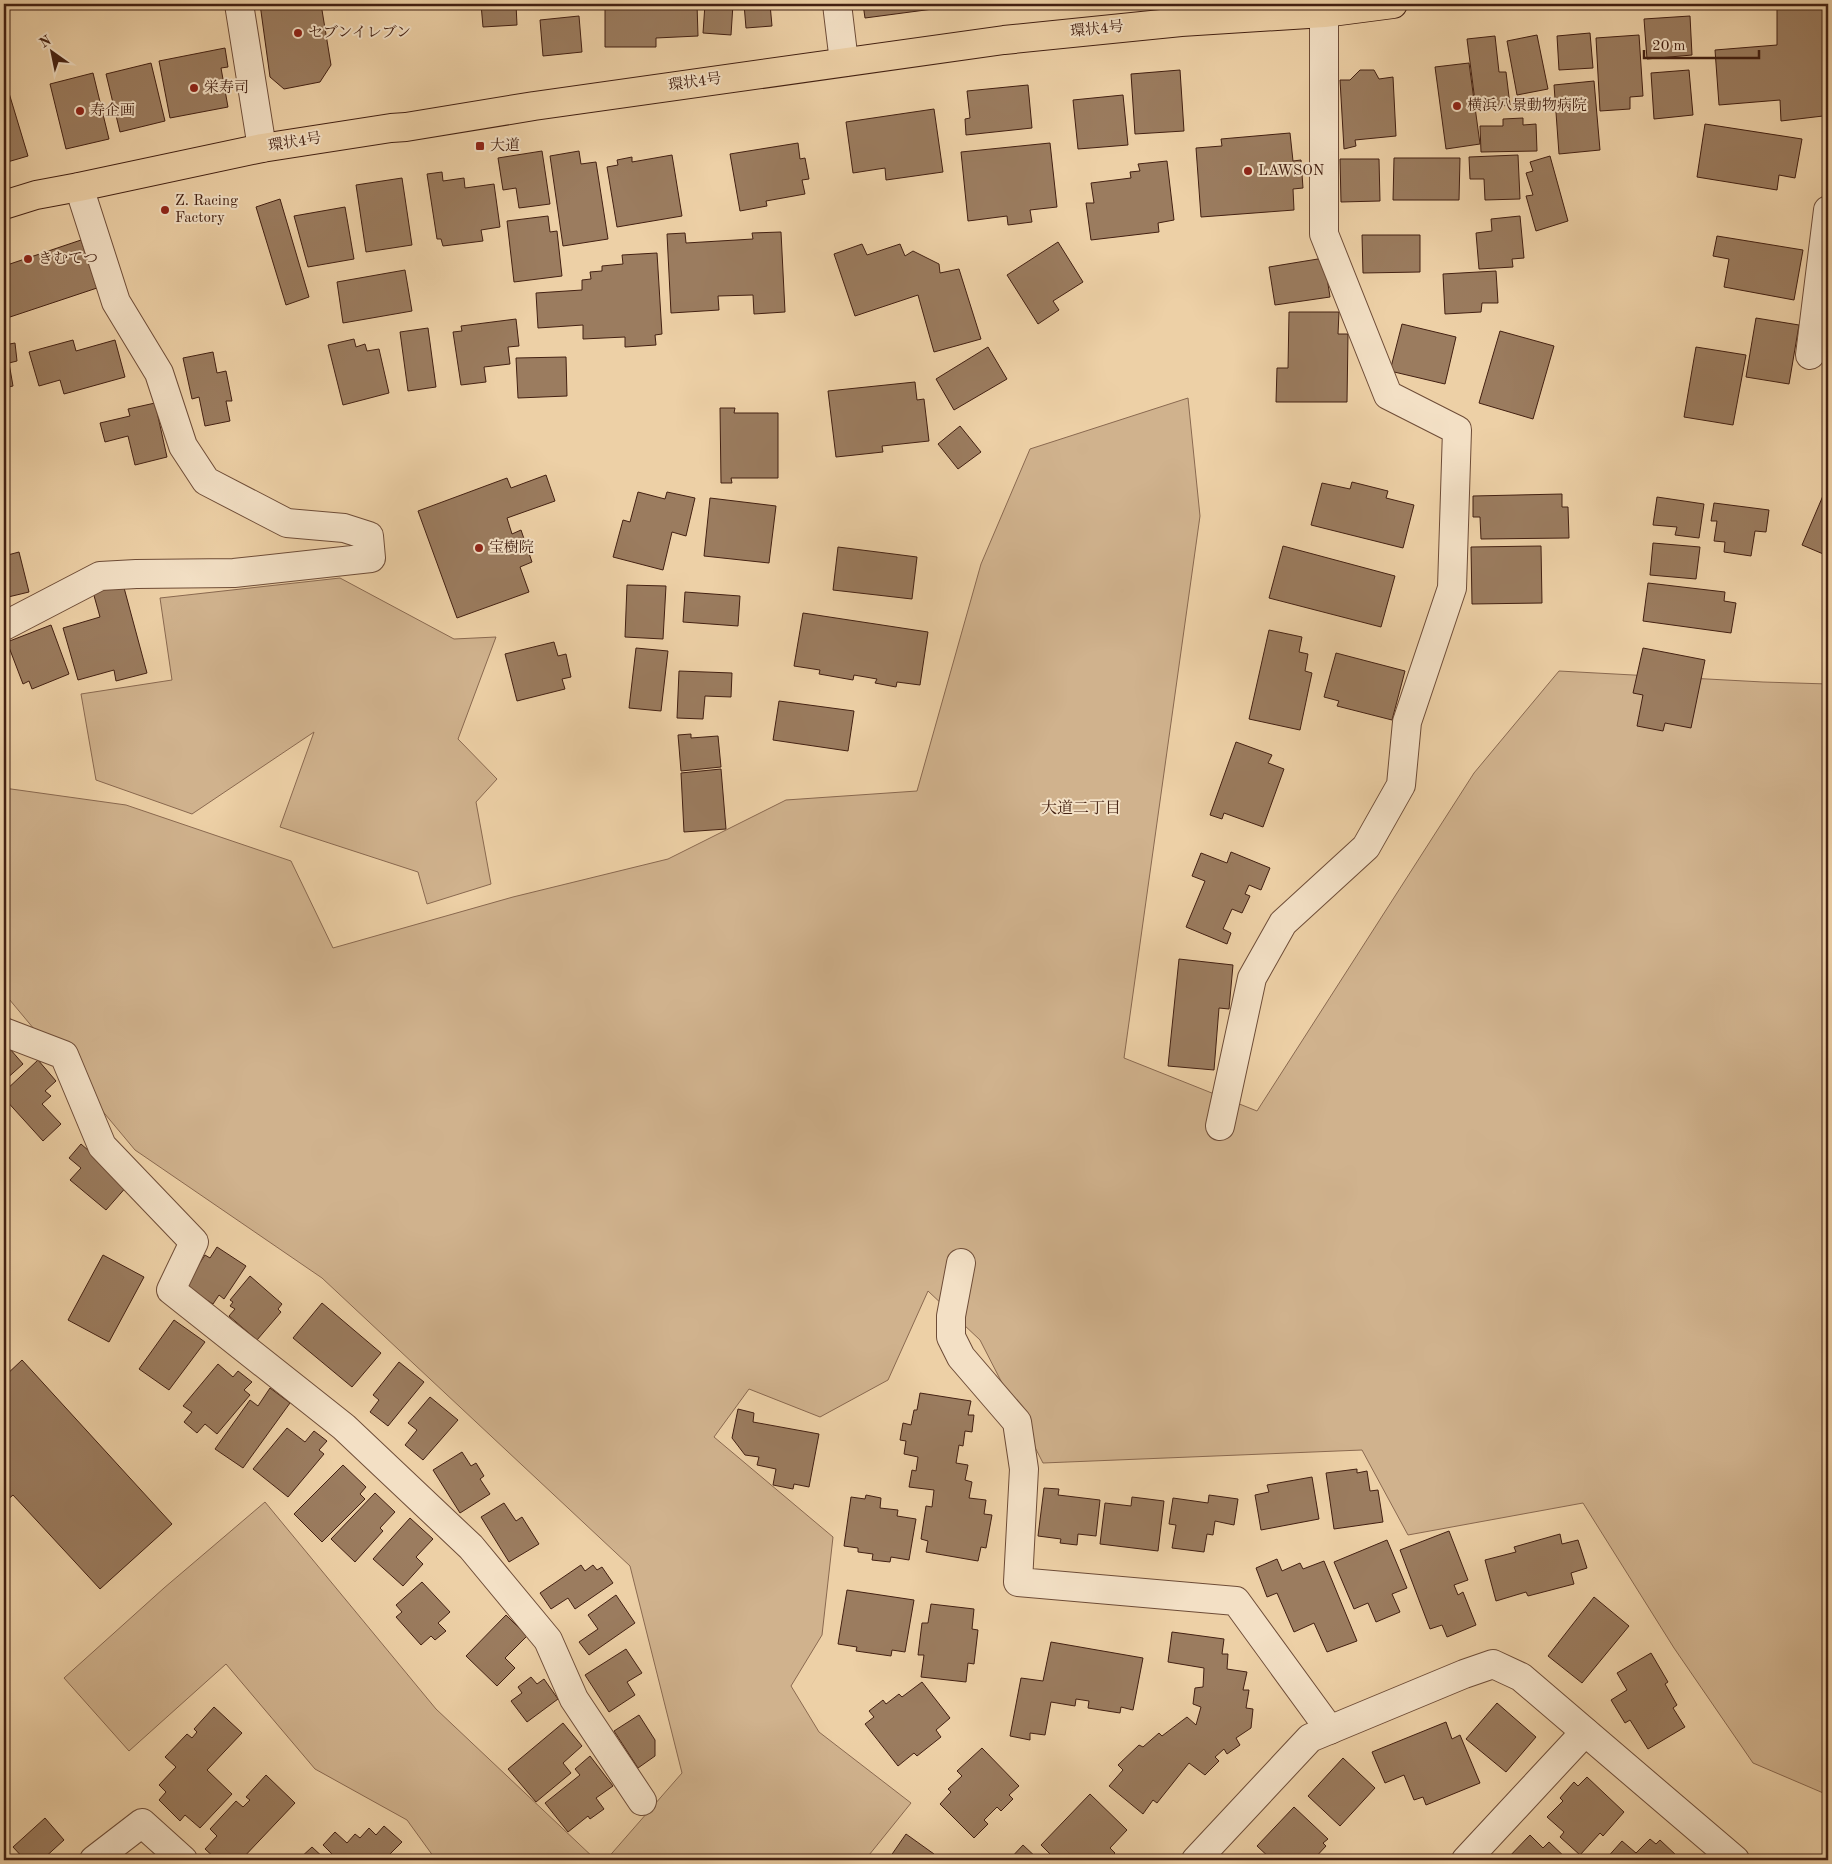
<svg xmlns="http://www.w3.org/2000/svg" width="1832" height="1864" font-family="'Old Standard TT','Noto Serif JP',serif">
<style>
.green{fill:#d0b28d;stroke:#8a6950}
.building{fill:#9b7c5f;stroke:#432012}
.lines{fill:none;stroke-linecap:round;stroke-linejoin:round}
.minor-casing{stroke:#6e4c37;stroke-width:30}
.primary-casing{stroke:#432012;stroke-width:30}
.minor{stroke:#f3e0c5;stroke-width:28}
.primary{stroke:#edd0a6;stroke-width:28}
.poi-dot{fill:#8f2418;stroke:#f3e0c5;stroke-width:2}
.labels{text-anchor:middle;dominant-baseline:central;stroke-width:4;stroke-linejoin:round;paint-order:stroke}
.street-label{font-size:15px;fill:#432012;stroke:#f3e0c5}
.poi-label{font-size:15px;fill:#432012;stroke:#f3e0c5;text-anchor:start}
.neighbourhood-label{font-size:16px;fill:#432012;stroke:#f3e0c5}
</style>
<rect width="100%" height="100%" fill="#edd0a6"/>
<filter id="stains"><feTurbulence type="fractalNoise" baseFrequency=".004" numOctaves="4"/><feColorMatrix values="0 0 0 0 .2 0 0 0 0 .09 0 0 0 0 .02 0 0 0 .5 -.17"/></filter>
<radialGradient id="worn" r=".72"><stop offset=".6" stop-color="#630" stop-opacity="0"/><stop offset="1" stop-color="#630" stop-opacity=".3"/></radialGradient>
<g class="green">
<path d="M1188,398L1200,516L1124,1058L1257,1111L1474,773L1559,671L1763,682L1828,684V1795L1753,1763L1674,1648L1583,1503L1408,1535L1362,1450L1043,1463L980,1340L928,1291L888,1380L820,1417L749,1389L714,1437L833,1537L822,1635L791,1686L819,1732L911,1803L865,1860H606L682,1773L630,1566L322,1278L135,1150L4,993V788L126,805L291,861L333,948L513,897L668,859L786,800L917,791L981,564L1030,449Z"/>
<path d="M340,578L454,639L496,637L458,739L497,779L476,802L491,884L427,904L418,872L280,827L314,732L192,814L96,780L81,694L172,680L160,598Z"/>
<path d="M265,1502L436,1709L596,1860H436L407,1820L315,1769L226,1664L129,1751L64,1678L164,1588Z"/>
</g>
<g class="building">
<path d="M260,4H321L331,65L320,82L284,89L270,77Z"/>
<path d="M481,4H516L517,25L483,27Z"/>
<path d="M605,4H697L698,36L656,38V47H605Z"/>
<path d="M705,4H733L731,35L703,33Z"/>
<path d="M744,4H770L772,26L746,28Z"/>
<path d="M863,4H932L933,9L865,18Z"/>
<path d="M1828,6V90L1823,116L1781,121L1780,100L1719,105L1715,50L1777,45V8Z"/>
<path d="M579,16L582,52L543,56L540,20Z"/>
<path d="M1690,16L1692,55L1647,59L1644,19Z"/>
<path d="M1590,33L1593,68L1559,70L1557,36Z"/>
<path d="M1537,35L1548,89L1517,95L1507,41Z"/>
<path d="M1639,35L1643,96L1630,97V109L1600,111L1596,38Z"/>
<path d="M1495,36L1499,72H1506L1510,105L1476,109L1467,39Z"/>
<path d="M225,48L228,67L221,68L228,107L170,118L159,61Z"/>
<path d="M151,63L165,121L120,132L106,74Z"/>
<path d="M1469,63L1480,144L1446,149L1435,67Z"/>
<path d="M1180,70L1184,131L1135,134L1131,74Z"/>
<path d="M1360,70H1374L1379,79L1393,77L1396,136L1355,140L1356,146L1344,149L1340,80H1350Z"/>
<path d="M1689,70L1693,115L1654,119L1651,73Z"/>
<path d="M93,73L109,139L66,149L50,84Z"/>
<path d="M1594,81L1600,150L1559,154L1554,85Z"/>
<path d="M1028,85L1032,128L966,135L965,119L970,118L967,91Z"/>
<path d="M9,93L28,156L4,163V95Z"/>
<path d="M1123,95L1128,145L1078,149L1073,100Z"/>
<path d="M934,109L943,172L886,180L885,168L853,173L846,122Z"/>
<path d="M1523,118V125L1536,124L1537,151L1481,152L1480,126H1503V119Z"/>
<path d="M1705,124L1802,139L1795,178L1779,175L1777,190L1697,177Z"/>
<path d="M1290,133L1293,161L1301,160L1303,188L1293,189L1294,210L1201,217L1196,148L1222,146L1221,139Z"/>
<path d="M798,143L800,159L805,158L809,179L802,180L805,194L766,201L767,206L740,211L730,154Z"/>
<path d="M1050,143L1057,207L1030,210L1032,222L1008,225L1007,216L968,221L961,152Z"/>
<path d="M542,151L550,204L519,208L516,188L503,190L498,158Z"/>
<path d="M579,151L581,164L596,162L608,239L563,246L550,156Z"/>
<path d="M672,155L682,216L617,227L607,167L618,165L617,160L632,157V162Z"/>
<path d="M1518,155L1520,199L1485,200L1484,179H1470L1469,157Z"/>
<path d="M1550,156L1568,221L1536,231L1526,196L1533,195L1526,173L1533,171L1530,162Z"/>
<path d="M1394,158H1460L1459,200H1393Z"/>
<path d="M1340,159H1379L1380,201L1341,202Z"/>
<path d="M1167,161L1174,220L1158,223L1159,232L1091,240L1086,203H1094L1091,183L1131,178L1130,172L1140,171L1138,164Z"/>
<path d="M442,172L443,181L464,178L465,188L494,184L500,227L481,230L483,241L443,246L441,239H437L427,174Z"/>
<path d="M402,178L412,245L366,252L356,185Z"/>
<path d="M280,199L309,297L286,305L256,207Z"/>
<path d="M345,207L354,259L308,267L294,216Z"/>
<path d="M548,216L550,232L557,231L562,276L514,282L507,221Z"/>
<path d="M1520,216L1524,258L1512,259L1513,267L1479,269L1476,233L1492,231L1491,219Z"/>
<path d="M781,232L785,312L754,314L753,295L718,296L719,310L671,313L667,234L685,233L686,243L753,239L752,233Z"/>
<path d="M1362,235H1420V272L1363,273Z"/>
<path d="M1717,236L1803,250L1794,300L1724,287L1729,259L1713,256Z"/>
<path d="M81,240L97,288L4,319V266Z"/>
<path d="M1058,242L1083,282L1053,301L1059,310L1038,324L1007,275Z"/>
<path d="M862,244L867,255L900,244L905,256L913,251L939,264L940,273L959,269L981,339L934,352L918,295L855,316L834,254Z"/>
<path d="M657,253L662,334L655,335L656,345L625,347V337L583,339V325L538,328L536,293L582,290V280L591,279L590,272L602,271V266L623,264L622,255Z"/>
<path d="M1324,258L1330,297L1275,305L1269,267Z"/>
<path d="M405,270L412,311L343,323L337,282Z"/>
<path d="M1496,271L1498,303H1482L1481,312L1445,314L1443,274Z"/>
<path d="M1289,312H1339L1338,334H1348L1347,402H1276L1277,368H1288Z"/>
<path d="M1756,318L1799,325L1789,384L1746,377Z"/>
<path d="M516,319L519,346L508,347L510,364L484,367L486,382L461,385L453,332L462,331L461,326Z"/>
<path d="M1402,324L1456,337L1445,384L1390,371Z"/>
<path d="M428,328L436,387L408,391L400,332Z"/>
<path d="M1500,331L1554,346L1533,419L1479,403Z"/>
<path d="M354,339L356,347L365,344L367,351L379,349L389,393L343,405L328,345Z"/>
<path d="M73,340L76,351L115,340L125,377L64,394L60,380L39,386L29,352Z"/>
<path d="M15,343L17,361L9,363L13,386L4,388V345Z"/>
<path d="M988,347L1007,379L954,410L936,379Z"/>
<path d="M1696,347L1746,355L1733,425L1684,417Z"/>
<path d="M213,352L217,373L226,371L232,401H226L230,421L205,426L199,397L192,399L183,358Z"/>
<path d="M566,357L567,396L518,398L516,358Z"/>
<path d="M915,382L917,400L924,399L929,441L882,446L883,452L836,457L828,391Z"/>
<path d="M155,403L167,457L135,465L128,436L105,442L100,423L130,416L128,409Z"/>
<path d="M720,408H735L734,413H778V478H731L732,483H721Z"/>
<path d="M960,426L981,452L958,469L938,444Z"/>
<path d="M546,475L555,501L507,518L512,534L521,530L532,562L520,567L529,592L457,618L418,511L507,478L511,488Z"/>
<path d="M1352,482L1388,491L1386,498L1414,505L1403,548L1311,525L1322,483L1350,489Z"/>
<path d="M1828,484V556L1802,545Z"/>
<path d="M638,492L665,499L667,492L695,498L686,536L672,532L663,570L613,557L623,520L630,522Z"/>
<path d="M1562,494V507H1568L1569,538L1481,539L1480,517H1473V496Z"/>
<path d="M1657,497L1704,504L1699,538L1675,535L1677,527L1653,525Z"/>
<path d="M710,498L776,506L769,563L704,556Z"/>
<path d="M1714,503L1769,510L1766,532L1755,531L1751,556L1724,552L1725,542L1714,541L1717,521H1711Z"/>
<path d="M1653,543L1700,547L1696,579L1650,575Z"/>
<path d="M1283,546L1395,576L1381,627L1269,598Z"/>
<path d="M1541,546L1542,603L1472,604L1471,547Z"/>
<path d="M838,547L917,557L912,599L833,590Z"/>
<path d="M19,552L29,592L4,598V556Z"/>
<path d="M1648,583L1725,592L1724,601L1736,603L1731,633L1643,621Z"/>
<path d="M123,584L147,673L116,681L114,670L78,680L63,628L100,617L93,592Z"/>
<path d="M627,585L666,586L663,639L625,637Z"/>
<path d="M685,592L740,596L738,626L683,622Z"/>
<path d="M803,613L928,632L920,685L897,682L896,687L875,683L877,679L854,675L853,680L819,674L820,670L794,666Z"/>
<path d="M51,625L69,674L32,689L29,681L23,684L7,642Z"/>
<path d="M1269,630L1302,637L1299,652L1308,654L1305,671L1312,673L1300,730L1249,719Z"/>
<path d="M554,642L558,656L566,654L571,677L562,679L565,689L517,701L505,654Z"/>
<path d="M636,648L668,651L661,711L629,708Z"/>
<path d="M1643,648L1705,660L1691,728L1665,723L1663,731L1637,726L1643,695L1633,693Z"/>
<path d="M1336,653L1405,671L1392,720L1337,706L1339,701L1324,697Z"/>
<path d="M679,671L732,673L731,697L705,696L703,719L677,718Z"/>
<path d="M779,701L854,711L848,751L773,740Z"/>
<path d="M691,734V738L718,736L721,767L681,771L678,735Z"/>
<path d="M1236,742L1272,755L1268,763L1284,769L1263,827L1224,813L1222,819L1210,815Z"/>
<path d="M721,769L726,829L684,832L681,773Z"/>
<path d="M1231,852L1270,868L1261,890L1249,885L1245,894L1250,896L1242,913L1232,909L1223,929L1231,933L1227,944L1186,927L1205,881L1192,876L1201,853L1227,863Z"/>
<path d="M1179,959L1233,965L1229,1009L1219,1008L1214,1070L1168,1066Z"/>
<path d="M4,1042L23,1064L4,1081Z"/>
<path d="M38,1060L56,1081L45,1091L51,1096L42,1104L61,1124L43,1141L4,1098V1092Z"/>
<path d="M81,1144L128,1185L106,1210L70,1180L81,1168L69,1158Z"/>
<path d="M217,1247L246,1266L224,1299L219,1295L213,1304L185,1286L205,1255L210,1258Z"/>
<path d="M103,1255L144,1277L109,1342L68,1320Z"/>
<path d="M250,1276L282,1304L278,1309L281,1312L257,1340L229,1316L235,1309L230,1306L233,1302L230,1300Z"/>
<path d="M322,1303L381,1353L352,1387L293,1338Z"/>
<path d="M174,1320L205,1342L169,1390L139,1369Z"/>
<path d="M22,1360L172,1524L100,1589L13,1495L4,1503V1377Z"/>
<path d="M399,1362L424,1382L388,1426L370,1412L379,1400L373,1395Z"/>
<path d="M218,1364L233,1377L238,1371L252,1382L244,1390L250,1395L217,1434L205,1424L197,1433L184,1422L192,1412L183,1406Z"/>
<path d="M270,1388L290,1403L243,1468L215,1449L250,1400L258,1406Z"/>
<path d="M920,1393L971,1401L968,1415H974L972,1432L965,1431L963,1446L959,1445L956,1463L968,1465L965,1480L972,1482L969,1498L986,1500L984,1514L992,1515L986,1548L981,1547L978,1561L926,1552L928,1541L921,1539L926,1506L932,1507L934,1490L909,1487L912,1470L916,1471L918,1457L904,1454L906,1441L900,1440L903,1423L911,1425L914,1410H917Z"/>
<path d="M430,1397L458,1420L423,1460L405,1445L417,1430L408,1423Z"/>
<path d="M738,1409L754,1413L753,1422L819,1434L809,1487L794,1484L793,1489L773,1485L776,1469L757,1465L759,1457L745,1455L732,1438Z"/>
<path d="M287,1428L305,1442L314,1431L327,1441L319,1450L324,1454L288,1497L253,1469Z"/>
<path d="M462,1452L471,1466L476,1463L484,1476L480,1479L490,1494L460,1513L433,1470Z"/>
<path d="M343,1465L366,1487L360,1494L365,1499L322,1542L294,1514Z"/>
<path d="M1357,1469V1473L1367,1471L1370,1491L1378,1490L1383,1522L1334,1529L1326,1473Z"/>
<path d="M1312,1477L1319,1519L1261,1530L1255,1495L1269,1492L1267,1485Z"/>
<path d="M1044,1488L1059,1489L1058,1495L1100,1500L1096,1536L1078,1534L1077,1545L1060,1543L1061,1539L1038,1536Z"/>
<path d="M375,1493L395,1512L380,1528L383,1531L355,1562L331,1539Z"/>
<path d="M866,1495L881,1498L880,1508L898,1510L897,1516L916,1519L909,1560L891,1557L890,1562L872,1560L873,1554L858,1552V1548L844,1546L851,1497L865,1499Z"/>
<path d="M1209,1495L1238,1499L1234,1525L1215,1521L1213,1535L1207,1534L1204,1552L1172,1548L1176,1525L1169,1524L1173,1498L1208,1503Z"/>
<path d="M1132,1497L1164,1501L1158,1551L1100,1544L1105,1503L1131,1506Z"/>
<path d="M504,1503L516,1521L522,1517L539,1544L509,1562L481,1517Z"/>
<path d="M410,1518L433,1539L416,1557L423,1564L403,1586L373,1559Z"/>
<path d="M1449,1531L1468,1580L1454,1585L1458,1595L1463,1592L1476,1625L1447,1637L1442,1625L1430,1629L1400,1550Z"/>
<path d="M1560,1534L1562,1544L1578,1540L1587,1568L1571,1573L1574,1584L1528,1596L1526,1592L1496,1601L1485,1560L1516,1552L1514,1547Z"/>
<path d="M1387,1540L1407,1588L1392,1594L1400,1612L1376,1622L1368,1603L1354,1609L1334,1562Z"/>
<path d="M1277,1559L1282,1571L1300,1563L1303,1569L1324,1561L1357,1641L1327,1652L1314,1623L1294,1632L1277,1593L1267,1597L1256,1568Z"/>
<path d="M581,1565L585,1571L593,1565L597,1570L602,1567L613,1583L575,1609L568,1598L551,1609L540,1593Z"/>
<path d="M422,1582L450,1612L438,1623L446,1631L435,1640L431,1636L421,1645L396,1617L402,1612L396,1605Z"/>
<path d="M847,1590L914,1600L905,1652L892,1650L891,1656L856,1651L857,1647L838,1644Z"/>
<path d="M616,1595L635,1623L589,1655L579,1642L598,1629L588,1615Z"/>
<path d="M1594,1597L1629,1626L1582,1683L1548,1656Z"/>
<path d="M931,1604L974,1609L972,1629L978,1630L974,1664L968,1663L966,1682L921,1677L924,1655H918L922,1623H928Z"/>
<path d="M506,1615L527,1636L505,1658L515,1668L497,1686L466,1656Z"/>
<path d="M1172,1632L1224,1639L1222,1654H1228L1227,1669L1247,1672L1243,1690H1249L1246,1708L1253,1709L1251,1728L1236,1738L1240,1745L1227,1754L1224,1749L1215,1757L1219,1761L1205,1775L1189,1763L1157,1803L1153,1800L1143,1814L1109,1786L1123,1770L1118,1765L1139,1745L1143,1747L1159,1733L1162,1736L1187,1717L1196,1725L1201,1707L1193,1704L1195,1688L1203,1687L1204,1668L1168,1662Z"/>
<path d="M1051,1642L1143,1658L1133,1710L1121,1707L1120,1713L1088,1708L1089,1701L1076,1699L1075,1706L1051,1702L1045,1735L1030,1733V1740L1010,1736L1021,1678L1043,1681Z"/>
<path d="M626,1649L642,1673L627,1682L635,1695L609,1712L585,1675Z"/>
<path d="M1651,1653L1668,1682L1665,1684L1677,1705L1673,1708L1685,1727L1648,1749L1630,1720L1625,1723L1611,1700L1627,1690L1617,1673Z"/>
<path d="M531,1677L537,1684L544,1679L558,1699L527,1722L511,1701L522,1693L518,1687Z"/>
<path d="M922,1682L950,1718L936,1730L941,1737L917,1756L914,1753L898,1766L865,1724L874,1717L869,1711L883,1700L886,1704L899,1694L902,1697Z"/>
<path d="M1497,1703L1536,1737L1506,1772L1466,1739Z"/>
<path d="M214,1707L242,1733L207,1770L232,1794L200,1828L185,1815L180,1821L159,1800L166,1792L159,1785L176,1767L165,1757L187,1734L192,1738L197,1732L194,1729Z"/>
<path d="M639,1715L655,1740V1756L638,1768L614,1731Z"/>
<path d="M1446,1722L1452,1739L1460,1735L1480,1783L1426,1805L1423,1797L1414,1800L1404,1775L1385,1783L1372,1752Z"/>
<path d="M563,1723L582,1746L563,1763L571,1773L536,1802L508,1769Z"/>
<path d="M982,1748L1019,1786L1009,1795L1013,1799L1001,1811L997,1807L984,1820L988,1824L974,1838L940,1804L951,1792L948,1789L962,1776L957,1771Z"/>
<path d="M590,1756L613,1786L596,1798L604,1809L590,1819L588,1816L568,1832L545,1803L580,1775L575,1769Z"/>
<path d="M1343,1758L1375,1788L1340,1826L1308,1796Z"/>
<path d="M266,1775L295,1803L241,1860H217L205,1849L217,1836L210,1829L236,1801L243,1807L250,1800L246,1797Z"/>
<path d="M1587,1777L1624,1812L1603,1836L1600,1833L1580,1855L1560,1837L1564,1832L1547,1817L1563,1801L1560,1798L1574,1782L1578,1786Z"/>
<path d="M1090,1794L1127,1830L1110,1848L1115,1853L1108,1860H1056L1041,1845Z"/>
<path d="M1294,1807L1328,1839L1323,1843L1326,1846L1313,1860H1272L1257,1846Z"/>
<path d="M45,1818L64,1840L42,1860H25L13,1847Z"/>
<path d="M384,1826L402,1842L384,1860H338L323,1845L335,1832L347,1843L355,1834L360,1838L369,1828L376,1835Z"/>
<path d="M906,1834L934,1854L930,1860H888Z"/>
<path d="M1530,1835L1543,1848L1549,1842L1568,1860H1506Z"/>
<path d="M1650,1839L1656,1844L1660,1840L1677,1856L1674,1860H1605L1622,1841L1636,1853Z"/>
<path d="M1023,1845L1039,1860H1009Z"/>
<path d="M312,1847L326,1860H298Z"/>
</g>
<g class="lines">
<defs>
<g id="minor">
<path d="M239,4L262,148"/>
<path d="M837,4L844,62"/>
<path d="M1810,355L1828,210"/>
<path d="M4,626L100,576L136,574L234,573L371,558L369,536L344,528L287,523L206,481L183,446L159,373L116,302L79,187"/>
<path d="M4,1032L64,1055L102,1146L194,1242L171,1290L344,1427L471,1547L548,1640L574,1699L642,1801"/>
<path d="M1220,1126L1252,978L1283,923L1366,847L1401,785L1407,722L1452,588L1457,430L1388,395L1324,234V13"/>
<path d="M961,1263L951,1316V1337L961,1357L1017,1422L1024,1469L1018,1582L1236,1601L1330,1730"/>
<path d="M94,1860L142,1823L183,1860"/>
<path d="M1196,1860L1310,1738L1464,1674L1493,1664L1521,1677L1735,1860"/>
<path d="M1466,1860L1585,1732"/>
</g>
<path id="primary" d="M4,205L36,195L79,187L262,148L391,128L406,127L534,106L1004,40L1181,22L1324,13L1393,4"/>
</defs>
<use href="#minor" class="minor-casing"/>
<use href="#primary" class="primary-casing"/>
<use href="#minor" class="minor"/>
<use href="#primary" class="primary"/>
</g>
<g class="poi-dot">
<circle cx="298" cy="33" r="5"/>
<circle cx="194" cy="88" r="5"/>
<circle cx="1457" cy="106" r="5"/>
<circle cx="80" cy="111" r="5"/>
<rect x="475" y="141" width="10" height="10" rx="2.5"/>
<circle cx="1248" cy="171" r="5"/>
<circle cx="165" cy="210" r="5"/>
<circle cx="28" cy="259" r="5"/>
<circle cx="479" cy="548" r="5"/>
</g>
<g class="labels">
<g class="street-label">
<text transform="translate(1097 30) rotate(-6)">環状4号</text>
<text transform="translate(695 83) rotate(-8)">環状4号</text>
<text transform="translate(295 143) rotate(-9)">環状4号</text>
</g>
<g class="poi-label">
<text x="308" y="33">セブンイレブン</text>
<text x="204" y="88">栄寿司</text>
<text x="1467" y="106">横浜八景動物病院</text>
<text x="90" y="111">寿企画</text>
<text x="490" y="146">大道</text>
<text x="1258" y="171">LAWSON</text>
<text x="175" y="201">Z. Racing<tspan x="175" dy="17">Factory</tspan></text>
<text x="38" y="259">きむてつ</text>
<text x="489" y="548">宝樹院</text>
</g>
<g class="neighbourhood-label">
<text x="1081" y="809">大道二丁目</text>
</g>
</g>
<rect width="1832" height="1864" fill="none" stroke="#edd0a6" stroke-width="20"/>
<rect x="5" y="5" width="1822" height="1854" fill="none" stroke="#432012" stroke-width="2.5"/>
<rect x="10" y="10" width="1812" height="1844" fill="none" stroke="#432012"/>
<g transform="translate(52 52) rotate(327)" stroke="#f3e0c5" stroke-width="4" paint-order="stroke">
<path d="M0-4L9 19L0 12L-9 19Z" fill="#432012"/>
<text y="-8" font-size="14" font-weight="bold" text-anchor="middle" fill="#432012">N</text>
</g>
<path d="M1644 50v8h115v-8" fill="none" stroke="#432012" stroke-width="2.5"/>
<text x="1652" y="50" font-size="15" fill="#432012" stroke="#f3e0c5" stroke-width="4" paint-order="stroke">20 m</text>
<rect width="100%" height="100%" filter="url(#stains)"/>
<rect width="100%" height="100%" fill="url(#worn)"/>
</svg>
